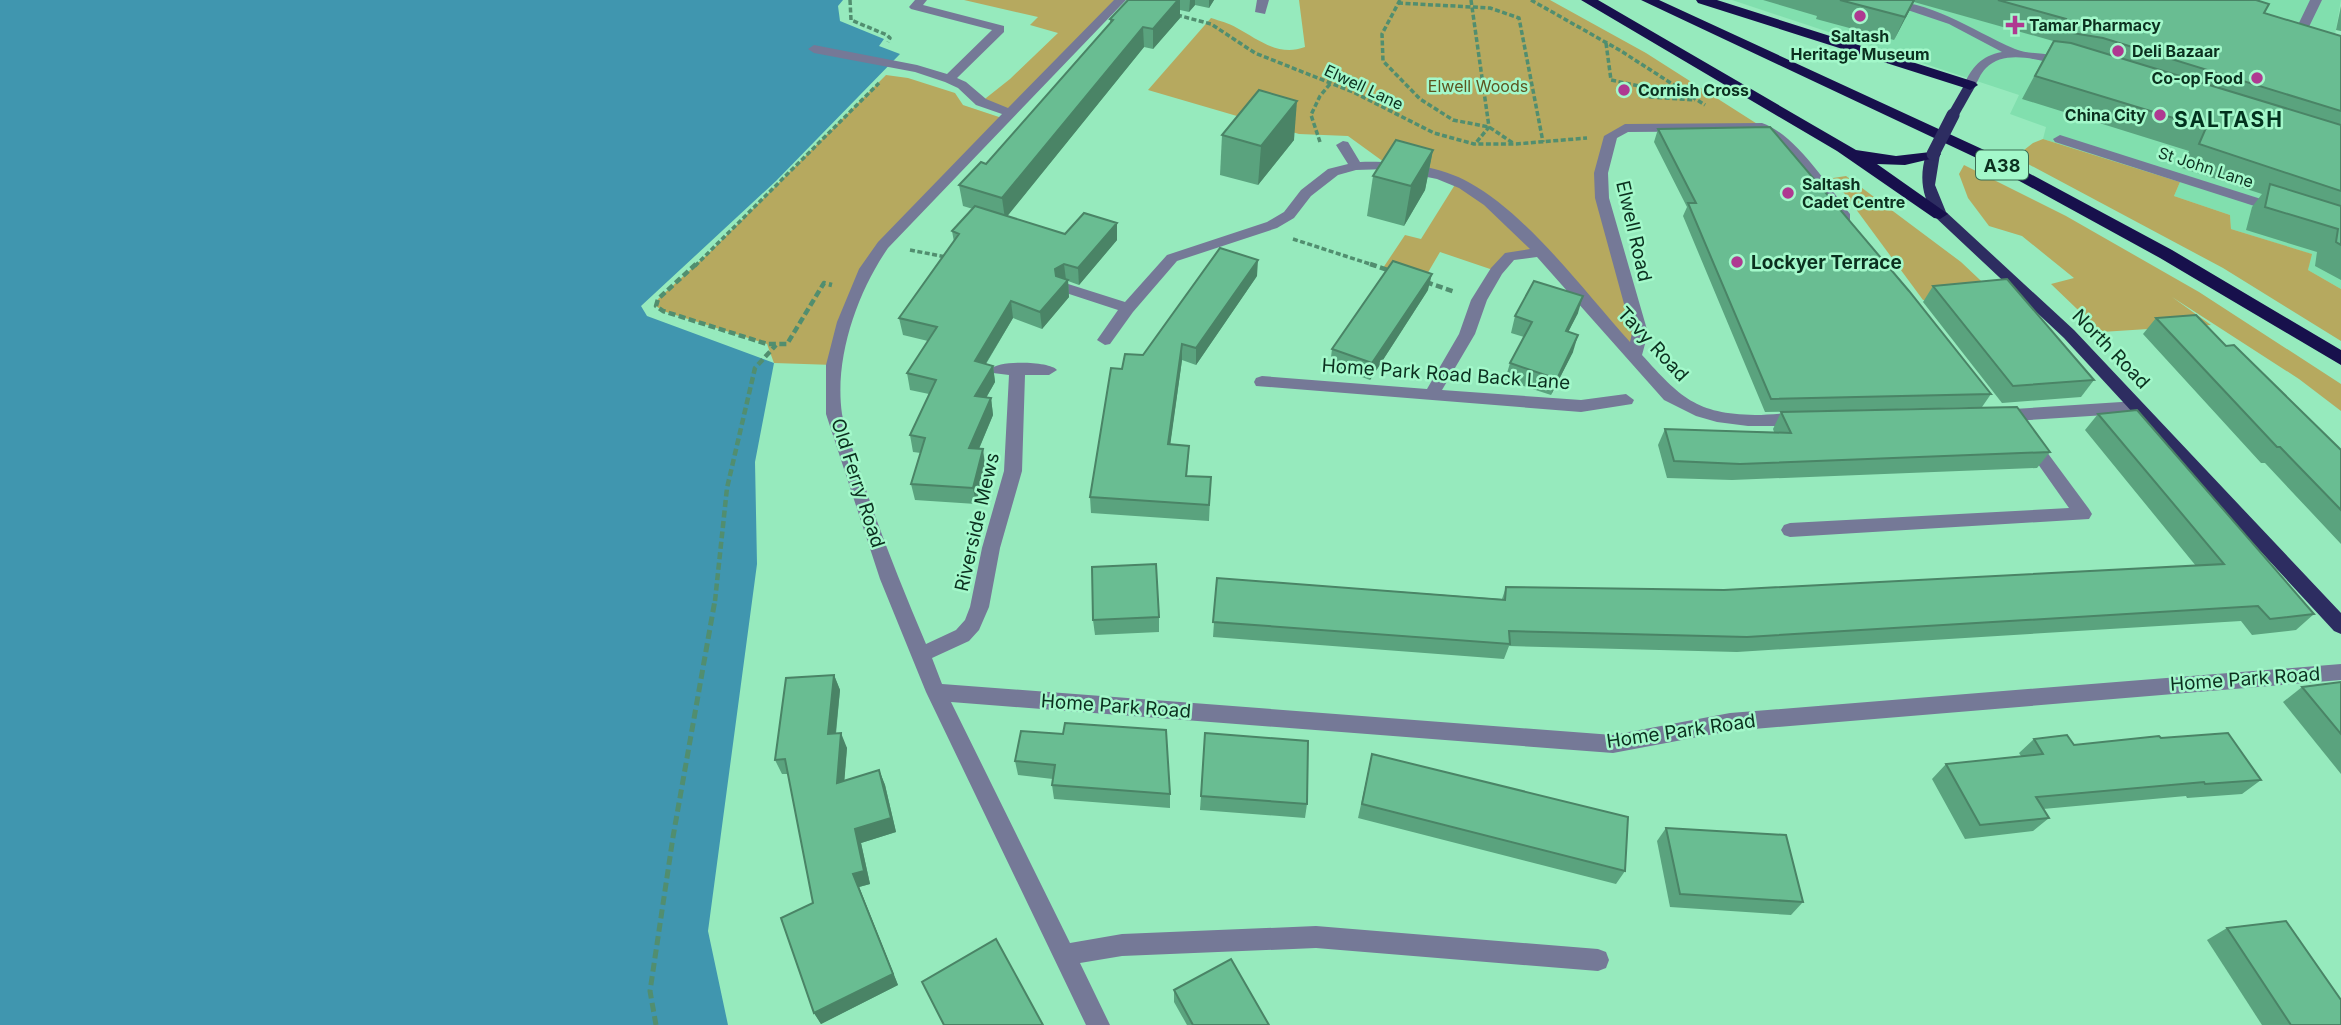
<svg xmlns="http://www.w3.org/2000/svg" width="2341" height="1025" font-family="Inter,sans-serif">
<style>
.built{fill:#81dfae}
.green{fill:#b6a95f}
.water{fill:#4096af}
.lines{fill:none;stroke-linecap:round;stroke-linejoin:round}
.path-far2{stroke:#518e6f;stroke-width:3.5;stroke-dasharray:5 2.5;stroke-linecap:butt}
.path-far1{stroke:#518e6f;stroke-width:4.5;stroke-dasharray:7 3.5;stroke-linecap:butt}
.path{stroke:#518e6f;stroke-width:5;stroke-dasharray:9 4.5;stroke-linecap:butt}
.minor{fill:#757997;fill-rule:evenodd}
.major{fill:#2d2d61;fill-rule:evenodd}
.highway{fill:#17104c;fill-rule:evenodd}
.major-bridge{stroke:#2d2d61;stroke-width:13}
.wall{fill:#5aa37e}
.shaded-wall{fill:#4a8466}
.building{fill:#69bd92;stroke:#4a8466;stroke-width:2}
.poi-dot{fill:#af3991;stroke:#a3f8ca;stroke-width:2.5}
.labels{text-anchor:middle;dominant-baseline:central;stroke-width:5;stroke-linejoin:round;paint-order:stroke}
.far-poi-label{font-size:16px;font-weight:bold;fill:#0b301f;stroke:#a3f8ca;text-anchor:start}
.far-park-label{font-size:16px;fill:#5c5420;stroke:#a3f8ca}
.far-street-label{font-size:16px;fill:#0b301f;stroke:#a3f8ca}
.shield{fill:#a3f8ca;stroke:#396c52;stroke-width:2}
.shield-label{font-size:18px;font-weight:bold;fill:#0b301f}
.street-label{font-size:19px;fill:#0b301f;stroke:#a3f8ca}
.poi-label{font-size:19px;font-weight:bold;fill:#0b301f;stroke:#a3f8ca;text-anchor:start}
.far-district-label{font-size:21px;font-weight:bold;letter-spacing:2px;fill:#02321e;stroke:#a3f8ca}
</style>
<rect width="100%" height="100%" fill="#96eabd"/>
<path class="built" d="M1732,0H2341L2335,35L2341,54V289L2308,270L2311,254L2231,229L2230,215L2174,196L2180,182L2043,139L2046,127L2010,114L2019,95Z"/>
<g class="green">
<path d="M964,0H1120L1010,113L981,102L1010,79L1058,33L1030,25L1038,17Z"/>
<path d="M1299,0H1550L1646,53L1762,127L1625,128L1611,136L1601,172L1640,333L1634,358L1539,252L1511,256L1496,271L1440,252L1423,281L1383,268L1405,235L1421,239L1456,183L1388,165L1348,136L1299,134L1148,90L1211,18C1220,21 1229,23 1237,28C1259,40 1279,57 1305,47Z"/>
<path d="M886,75L908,78L955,93L963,105L1005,119L866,269L834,365L774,363L767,344L663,311L656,306L658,299L710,252Z"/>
<path d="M2043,139L2180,182L2174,196L2230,215L2231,229L2312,254L2308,270L2341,289V341L2223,268L2015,157L2033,143Z"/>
<path d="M1964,165L2066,216L2199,292L2341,384V411L2299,379L2172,297L2211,325L2101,332L2051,284L2074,278L2022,236L1989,226L1968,198L1959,174Z"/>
<path d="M1846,176L1961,262L1997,296L1923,300L1833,178Z"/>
</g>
<path class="water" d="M0,0H843L838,6L840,21L884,39L879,46L900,54L776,181L641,306L647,316L774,363L755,462L757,564L708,931L728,1025H0Z"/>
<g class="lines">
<g class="path-far2">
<path d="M850,0L851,20L887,35L890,38L888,42"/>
<path d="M1400,0L1382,34L1383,61L1420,99L1453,120L1489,127L1513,143"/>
<path d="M1471,0L1489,127L1475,144"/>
<path d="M1531,0L1621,51L1705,105"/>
<path d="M1398,3L1490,8L1519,18L1543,142"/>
<path d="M1177,15L1211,24L1255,53L1353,92L1434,133L1474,144H1516L1587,138"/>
<path d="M1606,43L1611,80L1644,87L1650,97L1695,100"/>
<path d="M1320,142L1311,115L1320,96L1330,84"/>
<path d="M1293,239L1376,266"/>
<path d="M910,250L946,257"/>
<path d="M695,266L879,83"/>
</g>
<g class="path-far1">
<path d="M696,264L658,299L656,306L663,311L767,344H787L824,283L832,285"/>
<path d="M1370,264L1391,271"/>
<path d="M1426,282L1455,292"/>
<path d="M715,601L727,488L755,368L776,345"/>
</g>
<path class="path" d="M656,1025L650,991L673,837L715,600"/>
<g class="minor">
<path d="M915,0H927L923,5L1004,26V32L957,78L966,82L986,99L1008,108L1114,0H1126L888,248C857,293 834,358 842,414C845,431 853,448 858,465C877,526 901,585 926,644L956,630L965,620L970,607L982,548L1004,471L1009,375L993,373L991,369C998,360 1050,361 1057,370L1049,375H1025L1022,471L1000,548L989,607L979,630L969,641L932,658L942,684L1613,735L1730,713L2341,664V680L1730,731L1613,753L951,702L1070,943L1122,934L1316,926L1598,949L1606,952L1609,960L1606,968L1598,971L1316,948L1122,956L1080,963L1110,1025H1086L926,692L880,579L826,414V365L837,322L859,269L878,242L1002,114L976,105L958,88L945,82L915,72L814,53L808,49L814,45L917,65L947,74L992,30L911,9L909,7Z"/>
<path d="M1257,0H1269L1265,14L1255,12Z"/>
<path d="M1878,0C1932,0 1969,29 2015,49C2032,56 2057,51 2072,63L2066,67C2042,61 2006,48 1986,68C1980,74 1978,81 1974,88H1966L1964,85C1972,67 1981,56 2002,52L1949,24Z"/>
<path d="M2310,0H2322L2306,33L2282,28L2280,25L2286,21L2298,25Z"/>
<path d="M1762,123C1795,134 1829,187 1850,214V220H1840L1798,166L1759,131L1628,132L1617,138L1608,173L1609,198L1648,333L1642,355C1680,397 1696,414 1755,415C1771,415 1790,411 1805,416L1807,420L1805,424L1799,426H1748L1717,422L1696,416L1664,400L1537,257L1514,260L1502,274L1487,300L1475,334L1442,390L1581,400L1626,394L1634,400L1632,404L1581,412L1256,386L1254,382L1256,378L1262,376L1427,389L1459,334L1471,300L1491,268L1505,253L1530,249L1484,205L1459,188L1437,179L1388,169L1356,170L1338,175L1311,196L1294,218L1277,228L1177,261L1133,312L1110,344L1105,345L1097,340L1118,310L1060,291L1058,288L1065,283L1125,302L1167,255L1267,222L1284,212L1301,190L1328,169L1348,164L1336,145L1343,141L1348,142L1360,162C1395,161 1439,165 1470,183C1529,216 1584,291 1630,342L1632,333L1595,198L1594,173L1604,136L1625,124Z"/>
<path d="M2060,135L2283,206L2285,209L2278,213L2273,212L2055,142L2053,139Z"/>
<path d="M2137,401L2145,407L2137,413L1998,422L1990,416L1998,410Z"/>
<path d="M2029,434L2035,436L2089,509L2092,514L2089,519L1790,537L1784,535L1781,530L1784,525L1790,523L2069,508L2021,440Z"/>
</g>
<g class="major">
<path d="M1970,81L1976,85L1959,115L1953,119L1948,118L1947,115L1966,82Z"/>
<path d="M1933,150L1940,154L1935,185L1946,212L2074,330L2341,613V634L2334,631L2064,338L1935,217C1922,196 1919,178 1926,154Z"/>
</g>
<g class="highway">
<path d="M1581,0H1598L1856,150L1896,156L1939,151L1941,154L1939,157L1905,165L1877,164L1948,214L1940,219L1934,218L1837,151Z"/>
<path d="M1641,0H1659L1995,155L2172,250L2341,350V365L2160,258L1983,161Z"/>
<path d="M1696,0H1717L1975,82L1978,85L1970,90L1965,88L1698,3Z"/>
</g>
<path class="major-bridge" d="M1933,154L1953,115"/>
</g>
<g class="wall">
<path d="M1128,0H1214L1209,8L1195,5L1189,12L1180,10V18L1153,49L1144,47L1007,216L1065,234L1117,223V240L1079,285L1068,281L1069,297L1042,329L1013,318L986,364L993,366L995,382L986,398H991L993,415L979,449L985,465L976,504L915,500L911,484L921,453L913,452L910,435L929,394L910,390L907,373L928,341L903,335L899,318L954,242L952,231L973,209L963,206L959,185L986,164L1110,24V19Z"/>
<path d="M1763,0H2256L2264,13L2341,36V280L2315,266L2317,252L2246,230L2252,207L2262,194L2182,168L2189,151L2022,99L2053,41L1914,2L1894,40L1816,19L1817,16Z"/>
<path d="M2341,6V31L2336,30Z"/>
<path d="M1658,129L1991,394L1982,407L1765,412L1683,216L1687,207L1654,142Z"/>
<path d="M1222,135L1294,140L1258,185L1220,175Z"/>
<path d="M1433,150L1425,190L1404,226L1367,216L1373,176Z"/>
<path d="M1257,276L1196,365L1182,360L1170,444L1189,446L1187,476L1211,477L1209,521L1091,513L1090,497L1143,355Z"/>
<path d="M1933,286L2094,380L2081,397L2002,403L1923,302Z"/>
<path d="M1428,290L1370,380L1330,365L1332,349Z"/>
<path d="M1578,313L1568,332L1573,352L1551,395L1505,380L1510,363L1524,337L1511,333L1515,316Z"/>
<path d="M2156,318L2226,346L2341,450V544L2265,463H2261L2143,334Z"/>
<path d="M1781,412L2050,452L2037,468L1732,480L1667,478L1658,445L1665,429L1774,432L1773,429Z"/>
<path d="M2098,414L2314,614L2296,630L2252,635L2241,621L1737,652L1509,646L1504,659L1213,637L1217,578L1502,599L1506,587L1724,590L2196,566L2085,430Z"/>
<path d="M1159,617V632L1095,635L1093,620Z"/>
<path d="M834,675L840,690L836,734L847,748L844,781L879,770L885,785L896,832L861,843L870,884L859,887L898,985L821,1024L814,1013L813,903L788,774H782L775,760Z"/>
<path d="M2341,682V774L2283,702L2302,687Z"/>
<path d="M1021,731L1170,794V808L1054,799L1052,785L1053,779L1018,775L1015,761Z"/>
<path d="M2161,738L2261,780L2242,794L2187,798L2186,796L2043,809L2049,818L2033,831L1965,839L1932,779L1946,764L2021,756L2019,753L2034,739L2074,745Z"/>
<path d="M1372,754L1625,871L1616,884L1358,818Z"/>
<path d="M1201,796L1307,804L1305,818L1200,810Z"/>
<path d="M1666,828L1803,902L1791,915L1670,907L1657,841Z"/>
<path d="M2227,928L2341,1025H2262L2207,940Z"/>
<path d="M1174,990L1269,1025H1187L1174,1002Z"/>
</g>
<g class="shaded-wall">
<path d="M1178,0H1180V18L1153,49V29Z"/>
<path d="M1190,0H1195V5L1189,12Z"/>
<path d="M1209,0H1214L1209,8Z"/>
<path d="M1915,0L1908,13L1894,40L1905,17Z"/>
<path d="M1143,27L1144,47L1005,219L1002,198Z"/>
<path d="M1297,101L1294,140L1258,185L1261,146Z"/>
<path d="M1433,150L1425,190L1404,226L1411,186Z"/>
<path d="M1117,223V240L1079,285L1078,268Z"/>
<path d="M1258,260L1257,276L1196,365V348Z"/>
<path d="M1064,264L1066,280L1056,286L1055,269Z"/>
<path d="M1432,274L1428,290L1370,380L1372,363Z"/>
<path d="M1068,280L1069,297L1042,329L1040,312Z"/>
<path d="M1583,296L1578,313L1560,348L1566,331Z"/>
<path d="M1011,301L1013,318L977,378L975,361Z"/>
<path d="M1578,335L1573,352L1551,395L1557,379Z"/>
<path d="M1182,344V360L1168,461V444Z"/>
<path d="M993,366L995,382L978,412L975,396Z"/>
<path d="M991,398L993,415L972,465L969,448Z"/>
<path d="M983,449L985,465L976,504L973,488Z"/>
<path d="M834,675L840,690L834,749L828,734Z"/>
<path d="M841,733L847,748L843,798L837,783Z"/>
<path d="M879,770L885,785L896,832L861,843L870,884L859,887L898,985L821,1024L814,1013L853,874L855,829Z"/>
</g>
<g class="building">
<path d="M1128,0H1178L1153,29L1143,27L1002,198L959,185L981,162L986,164L1113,20L1110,19Z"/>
<path d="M1840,0H1914L1905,17Z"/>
<path d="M1998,0H2256L2269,4L2264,13L2341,36V111L2103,38L2060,31L2066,19Z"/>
<path d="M2054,41L2071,43L2341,125V191L2199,144L2206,128L2035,76Z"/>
<path d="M1259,90L1297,101L1261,146L1222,135Z"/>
<path d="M1770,127L1909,291L1991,394L1771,399L1688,203H1696L1658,129Z"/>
<path d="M1396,140L1433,150L1411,186L1373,176Z"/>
<path d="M2270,184L2341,206V245L2336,242L2338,229L2265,207Z"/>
<path d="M975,206L1065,234L1084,213L1117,223L1078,268L1064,264L1055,269L1056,276L1068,280L1040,312L1011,301L975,361L993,366L975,396L991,398L969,448L983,449L973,488L911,484L925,438L910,435L936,380L907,373L937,327L899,318L959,234L952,231Z"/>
<path d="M1220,248L1258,260L1196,348L1182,344L1168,444L1189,446L1186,476L1211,477L1209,505L1090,497L1111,368L1122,369L1125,354L1143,355Z"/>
<path d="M1393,261L1432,274L1372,363L1332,349Z"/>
<path d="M2007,279L2094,380L2013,386L1933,286Z"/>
<path d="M1534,281L1583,296L1566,331L1578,335L1557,379L1510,363L1532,322L1515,316Z"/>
<path d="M2196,315L2226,346L2234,345L2341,450V510L2280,447H2277L2156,318Z"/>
<path d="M2017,407L2050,452L1740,464L1674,461L1665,429L1791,433L1781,412Z"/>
<path d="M2137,410L2314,614L2270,619L2258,606L1747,637L1509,631L1510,644L1213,622L1217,578L1505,600L1506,587L1724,590L2224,564L2098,414Z"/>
<path d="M1156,564L1159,617L1093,620L1092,567Z"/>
<path d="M834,675L828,734L841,733L837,783L879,770L891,818L855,829L864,871L853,874L893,974L814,1013L781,918L813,903L785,759L775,760L786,678Z"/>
<path d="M2341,682V734L2302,687Z"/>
<path d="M1065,723L1166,730L1170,794L1052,785L1055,765L1015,761L1021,731L1063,734Z"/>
<path d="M1205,733L1308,741L1307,804L1201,796Z"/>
<path d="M2228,733L2261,780L2205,784L2204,782L2036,797L2049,818L1980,825L1946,764L2043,754L2034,739L2067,735L2074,745L2159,736L2161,738Z"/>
<path d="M1372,754L1628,817L1625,871L1362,804Z"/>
<path d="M1666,828L1786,835L1803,902L1680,894Z"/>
<path d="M2286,921L2341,1000V1025H2291L2227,928Z"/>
<path d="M996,939L1043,1025H944L922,982Z"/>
<path d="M1231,959L1269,1025H1193L1174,990Z"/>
</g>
<g class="poi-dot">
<circle cx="1860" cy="16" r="7"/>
<path d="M2011.5 14.5h7v7h7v7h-7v7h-7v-7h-7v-7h7z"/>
<circle cx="2118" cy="51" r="7"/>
<circle cx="2257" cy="78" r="7"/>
<circle cx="1624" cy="90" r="7"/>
<circle cx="2160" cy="115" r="7"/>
<circle cx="1788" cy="193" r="7"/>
<circle cx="1737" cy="262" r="7"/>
</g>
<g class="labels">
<g class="far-poi-label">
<text x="2029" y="25">Tamar Pharmacy</text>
<text x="1860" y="36" text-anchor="middle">Saltash<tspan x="1860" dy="18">Heritage Museum</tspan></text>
<text x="2132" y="51">Deli Bazaar</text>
<text x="2243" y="78" text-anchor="end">Co-op Food</text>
<text x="1638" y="90">Cornish Cross</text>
<text x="2146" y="115" text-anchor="end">China City</text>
<text x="1802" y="184">Saltash<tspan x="1802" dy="18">Cadet Centre</tspan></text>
</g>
<g class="far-park-label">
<text x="1478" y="86">Elwell Woods</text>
</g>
<g class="far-street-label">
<text transform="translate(1364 87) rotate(25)">Elwell Lane</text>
<text transform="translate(2206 167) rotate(18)">St John Lane</text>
</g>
<rect class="shield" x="1976" y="150.5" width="52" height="29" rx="5"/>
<g class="shield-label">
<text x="2002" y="165">A38</text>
</g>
<g class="street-label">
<text transform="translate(1634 231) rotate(77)">Elwell Road</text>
<text transform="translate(1653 344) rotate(47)">Tavy Road</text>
<text transform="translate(2111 349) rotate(46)">North Road</text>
<text transform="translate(1446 374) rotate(4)">Home Park Road Back Lane</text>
<text transform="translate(858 483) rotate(72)">Old Ferry Road</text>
<text transform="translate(977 522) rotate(-77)">Riverside Mews</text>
<text transform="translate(2245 679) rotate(-4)">Home Park Road</text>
<text transform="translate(1116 706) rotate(4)">Home Park Road</text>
<text transform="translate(1681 731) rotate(-8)">Home Park Road</text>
</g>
<g class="poi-label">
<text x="1751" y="262">Lockyer Terrace</text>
</g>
<g class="far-district-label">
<text x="2229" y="119">SALTASH</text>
</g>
</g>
</svg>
